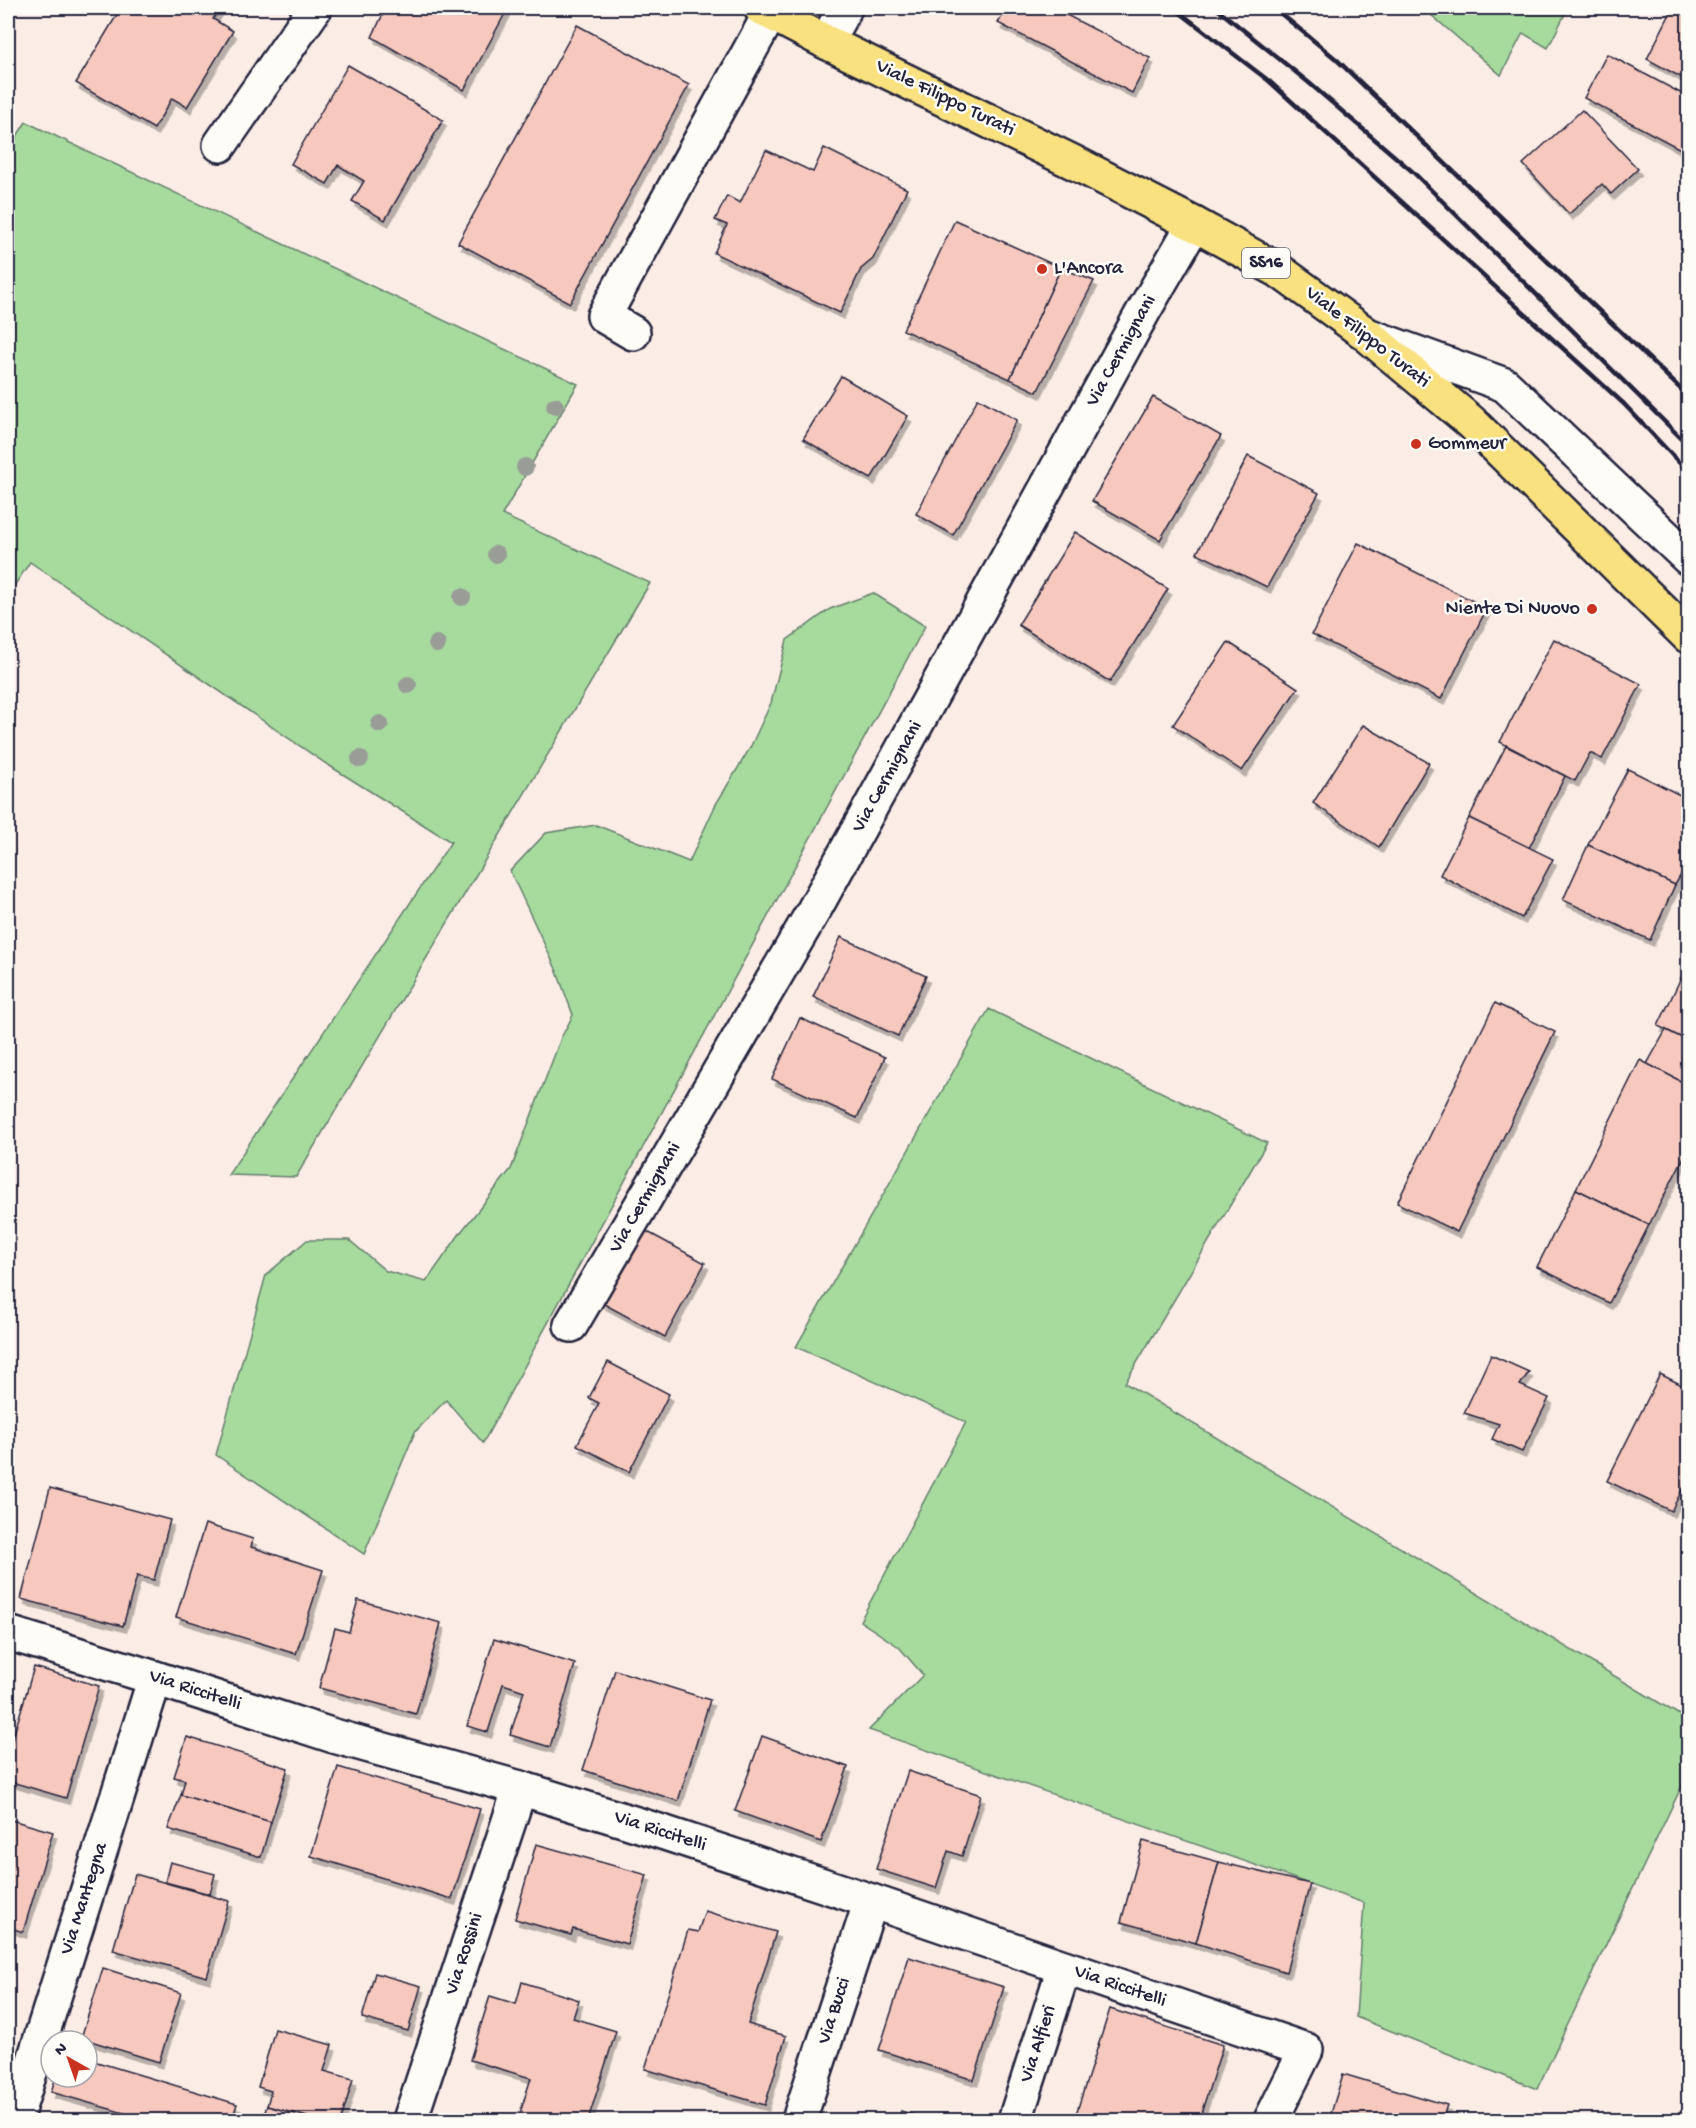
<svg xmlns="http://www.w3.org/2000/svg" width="1696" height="2128" font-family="'Gochi Hand',sans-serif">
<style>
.green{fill:#a6db9d;stroke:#647e6c;stroke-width:1.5}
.building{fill:#f7c8bd;stroke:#22223b;stroke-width:1.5;filter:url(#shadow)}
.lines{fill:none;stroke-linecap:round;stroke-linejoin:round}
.minor-casing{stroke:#22223b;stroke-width:38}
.major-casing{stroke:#22223b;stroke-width:38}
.minor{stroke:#fdfcf7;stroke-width:33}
.major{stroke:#fae180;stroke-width:33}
.rail{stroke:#22223b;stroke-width:4.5}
.tree{fill:#9a9c98}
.poi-dot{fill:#c8321e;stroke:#fdfcf7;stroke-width:2}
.labels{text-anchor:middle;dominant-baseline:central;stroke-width:5;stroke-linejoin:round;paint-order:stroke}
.shield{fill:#fdfcf7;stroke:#646373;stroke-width:1.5}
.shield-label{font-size:18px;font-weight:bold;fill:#22223b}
.street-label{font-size:20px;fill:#22223b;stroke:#fdfcf7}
.poi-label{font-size:20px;fill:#22223b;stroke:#fdfcf7;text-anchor:start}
</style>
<defs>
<filter id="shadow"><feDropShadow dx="3.5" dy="6" stdDeviation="0" flood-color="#0004"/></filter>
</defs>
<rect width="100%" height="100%" fill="#fbece6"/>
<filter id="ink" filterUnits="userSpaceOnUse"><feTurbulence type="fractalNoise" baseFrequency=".0167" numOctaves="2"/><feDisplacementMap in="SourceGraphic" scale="12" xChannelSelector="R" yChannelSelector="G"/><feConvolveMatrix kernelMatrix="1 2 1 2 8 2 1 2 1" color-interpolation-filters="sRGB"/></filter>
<g filter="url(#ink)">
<g class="green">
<path d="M1423,8H1568L1548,48L1523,33L1501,75Z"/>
<path d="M26,122L578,384L502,515L650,583L296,1177L228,1175L451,842L325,763L30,562L8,595V150Z"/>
<path d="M873,593L925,626L483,1443L446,1400L415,1432L364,1554L216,1455L266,1275L307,1240H349L386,1271L426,1282L461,1232L511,1169L561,1038L573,1015L556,969L510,871L546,833L596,825L689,862L716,804L750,748L771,703L787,640L830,609Z"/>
<path d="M989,1009L1267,1143L1125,1383L1688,1720V1773L1537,2089L1356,2017L1364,1903L869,1730L923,1675L899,1647L860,1621L966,1422L796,1347Z"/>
</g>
<g class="building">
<path d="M121,8H220L213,19L233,31L187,107L172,98L154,129L76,83Z"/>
<path d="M386,8H508L464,90L372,37Z"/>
<path d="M1007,8H1053L1150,58L1132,93L998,23Z"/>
<path d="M1673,8H1688V81L1647,59Z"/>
<path d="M577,25L689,85L570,303L458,243Z"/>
<path d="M1607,54L1688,97V153L1584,98Z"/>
<path d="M348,65L443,120L385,220L352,201L364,181L338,165L327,184L291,164Z"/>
<path d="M1582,110L1638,169L1611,194L1602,184L1569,214L1523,164Z"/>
<path d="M824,148L907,189L873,259L861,269L840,313L714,253L727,225L715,220L727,196L740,203L766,150L813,172Z"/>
<path d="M955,220L1061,268L1010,379L903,330Z"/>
<path d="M1061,268L1094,281L1037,392L1010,379Z"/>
<path d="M841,376L908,416L871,479L803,439Z"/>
<path d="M1153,397L1221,436L1160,540L1092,501Z"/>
<path d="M978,398L1017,420L953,535L916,514Z"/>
<path d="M1248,456L1319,493L1267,587L1197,553Z"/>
<path d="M1075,532L1168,589L1110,682L1018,625Z"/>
<path d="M1358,543L1487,608L1441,699L1312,634Z"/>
<path d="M1554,639L1641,684L1602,759L1590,753L1575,781L1500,742Z"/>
<path d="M1228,642L1298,688L1242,771L1173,725Z"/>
<path d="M1363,725L1429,763L1379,847L1313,803Z"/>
<path d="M1506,746L1565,776L1529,848L1469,818Z"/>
<path d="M1628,769L1688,799V863L1675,885L1588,845Z"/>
<path d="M1469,818L1553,859L1522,918L1440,875Z"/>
<path d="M1588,845L1675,885L1650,940L1563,900Z"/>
<path d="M841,937L926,976L898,1036L813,997Z"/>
<path d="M1688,963V1041L1658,1026Z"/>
<path d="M1495,1003L1555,1032L1457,1232L1397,1203Z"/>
<path d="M800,1018L885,1057L857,1118L772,1079Z"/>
<path d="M1666,1030L1688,1041V1085L1647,1064Z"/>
<path d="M1640,1060L1688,1085V1149L1649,1225L1576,1189Z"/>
<path d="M1576,1189L1649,1225L1609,1303L1537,1267Z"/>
<path d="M642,1229L705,1263L665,1337L602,1303Z"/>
<path d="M1491,1355L1529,1372L1520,1385L1549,1398L1522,1452L1492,1439L1499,1424L1464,1413Z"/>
<path d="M608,1362L669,1394L629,1472L577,1445L599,1403L589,1398Z"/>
<path d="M1660,1374L1688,1388V1479L1671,1511L1607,1481Z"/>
<path d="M50,1488L170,1520L154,1580L137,1576L123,1626L21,1599Z"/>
<path d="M205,1524L253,1539L251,1547L323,1570L296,1654L176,1617Z"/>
<path d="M358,1600L441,1623L416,1714L319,1688L335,1628L349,1632Z"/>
<path d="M494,1639L575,1664L550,1747L510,1735L524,1691L503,1684L488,1732L467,1726Z"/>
<path d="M34,1667L99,1686L66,1798L8,1781V1754Z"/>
<path d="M615,1670L710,1700L678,1801L583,1770Z"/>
<path d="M762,1736L848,1767L821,1842L735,1811Z"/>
<path d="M187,1737L288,1768L271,1822L181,1795L185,1780L174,1777Z"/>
<path d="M338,1767L480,1809L452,1899L311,1856Z"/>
<path d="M908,1771L981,1795L962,1856L948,1851L936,1888L876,1869Z"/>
<path d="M181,1795L271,1822L261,1857L168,1829Z"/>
<path d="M8,1819L53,1832L23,1932L8,1927Z"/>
<path d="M1143,1841L1219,1862L1196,1943L1121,1922Z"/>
<path d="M536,1844L647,1875L627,1944L573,1929L571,1935L515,1919Z"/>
<path d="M170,1862L215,1874L210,1894L165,1882Z"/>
<path d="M1219,1862L1310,1884L1286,1972L1196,1943Z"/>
<path d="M135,1874L229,1901L207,1977L113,1950Z"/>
<path d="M705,1911L776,1932L748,2024L786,2036L765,2105L645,2069L688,1930L698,1932Z"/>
<path d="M909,1957L1004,1987L974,2080L879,2050Z"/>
<path d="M103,1968L181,1993L159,2062L81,2038Z"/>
<path d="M375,1973L421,1986L408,2031L362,2018Z"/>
<path d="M522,1982L579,2000L573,2018L616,2031L588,2120H532L519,2116L531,2078L470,2060L490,1996L516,2004Z"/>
<path d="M1110,2009L1223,2045L1199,2120H1096L1076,2114Z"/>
<path d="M275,2029L332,2045L324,2071L353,2079L341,2120H318L267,2106L271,2091L258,2087Z"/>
<path d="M87,2059L237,2104L232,2120H148L51,2092L56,2077H87Z"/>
<path d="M1343,2074L1447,2105L1442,2120H1329Z"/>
<path d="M267,2106L318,2120H262Z"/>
<path d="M901,2111L931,2120H898Z"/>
</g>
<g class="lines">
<defs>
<g id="minor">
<path d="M826,42L845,8"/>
<path d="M220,145L315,8"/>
<path d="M633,333L604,316L771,12"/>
<path d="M1370,336L1505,385L1688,558"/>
<path d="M571,1325L814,910L1143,312L1194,224"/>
<path d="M8,1633L155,1678L334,1736L520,1788L662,1832L871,1901L1306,2050L1271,2120"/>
<path d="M15,2120L155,1678"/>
<path d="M410,2120L520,1788"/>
<path d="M799,2120L871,1901"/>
<path d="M1015,2120L1064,1968"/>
</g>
<path id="major" d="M761,8L826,42L1079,165L1194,224L1278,270L1366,334L1471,422L1688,636"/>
</defs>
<use href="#minor" class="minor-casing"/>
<use href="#major" class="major-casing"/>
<use href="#minor" class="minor"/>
<use href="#major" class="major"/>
<g class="rail">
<path d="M1174,8L1269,81L1624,404L1688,472"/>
<path d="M1216,8L1308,82L1413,172L1688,445"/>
<path d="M1274,8L1336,59L1688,396"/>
</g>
</g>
<g class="tree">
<circle cx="555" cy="406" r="9"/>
<circle cx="525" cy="467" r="9"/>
<circle cx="496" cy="554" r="9"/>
<circle cx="462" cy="597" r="9"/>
<circle cx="437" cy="644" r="9"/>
<circle cx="408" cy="685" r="9"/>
<circle cx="380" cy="724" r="9"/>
<circle cx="360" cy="759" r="9"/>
</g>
</g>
<g class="poi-dot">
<circle cx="1042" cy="269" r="6"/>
<circle cx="1416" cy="444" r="6"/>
<circle cx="1592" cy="609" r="6"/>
</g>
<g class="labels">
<rect class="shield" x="1242" y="248" width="48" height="30" rx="4.5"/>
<g class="shield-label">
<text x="1266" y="263">SS16</text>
</g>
<g class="street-label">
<text transform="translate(945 99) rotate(26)">Viale Filippo Turati</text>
<text transform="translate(1367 338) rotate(38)">Viale Filippo Turati</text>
<text transform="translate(1122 351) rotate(-61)">Via Cermignani</text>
<text transform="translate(888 777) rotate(-61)">Via Cermignani</text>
<text transform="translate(646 1198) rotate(-60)">Via Cermignani</text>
<text transform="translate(195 1691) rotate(18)">Via Riccitelli</text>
<text transform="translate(660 1832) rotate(18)">Via Riccitelli</text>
<text transform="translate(85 1899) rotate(-72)">Via Mantegna</text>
<text transform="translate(465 1954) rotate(-72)">Via Rossini</text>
<text transform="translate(1120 1987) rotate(19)">Via Riccitelli</text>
<text transform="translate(835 2011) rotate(-72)">Via Bucci</text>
<text transform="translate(1039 2044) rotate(-72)">Via Alfieri</text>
</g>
<g class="poi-label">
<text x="1054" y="269">L'Ancora</text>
<text x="1428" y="444">Gommeur</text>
<text x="1580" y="609" text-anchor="end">Niente Di Nuovo</text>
</g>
</g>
<rect width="1696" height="2128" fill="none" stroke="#fdfcf7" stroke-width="30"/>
<rect x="15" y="15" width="1666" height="2098" fill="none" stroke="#22223b" stroke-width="2" filter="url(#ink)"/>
<g transform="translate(69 2059) rotate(320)"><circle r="28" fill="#fdfcf7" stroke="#a5a5ac" stroke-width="1.5"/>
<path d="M0-4.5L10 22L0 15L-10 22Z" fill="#c8321e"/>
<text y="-9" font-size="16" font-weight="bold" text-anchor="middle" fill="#22223b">N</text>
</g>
</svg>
